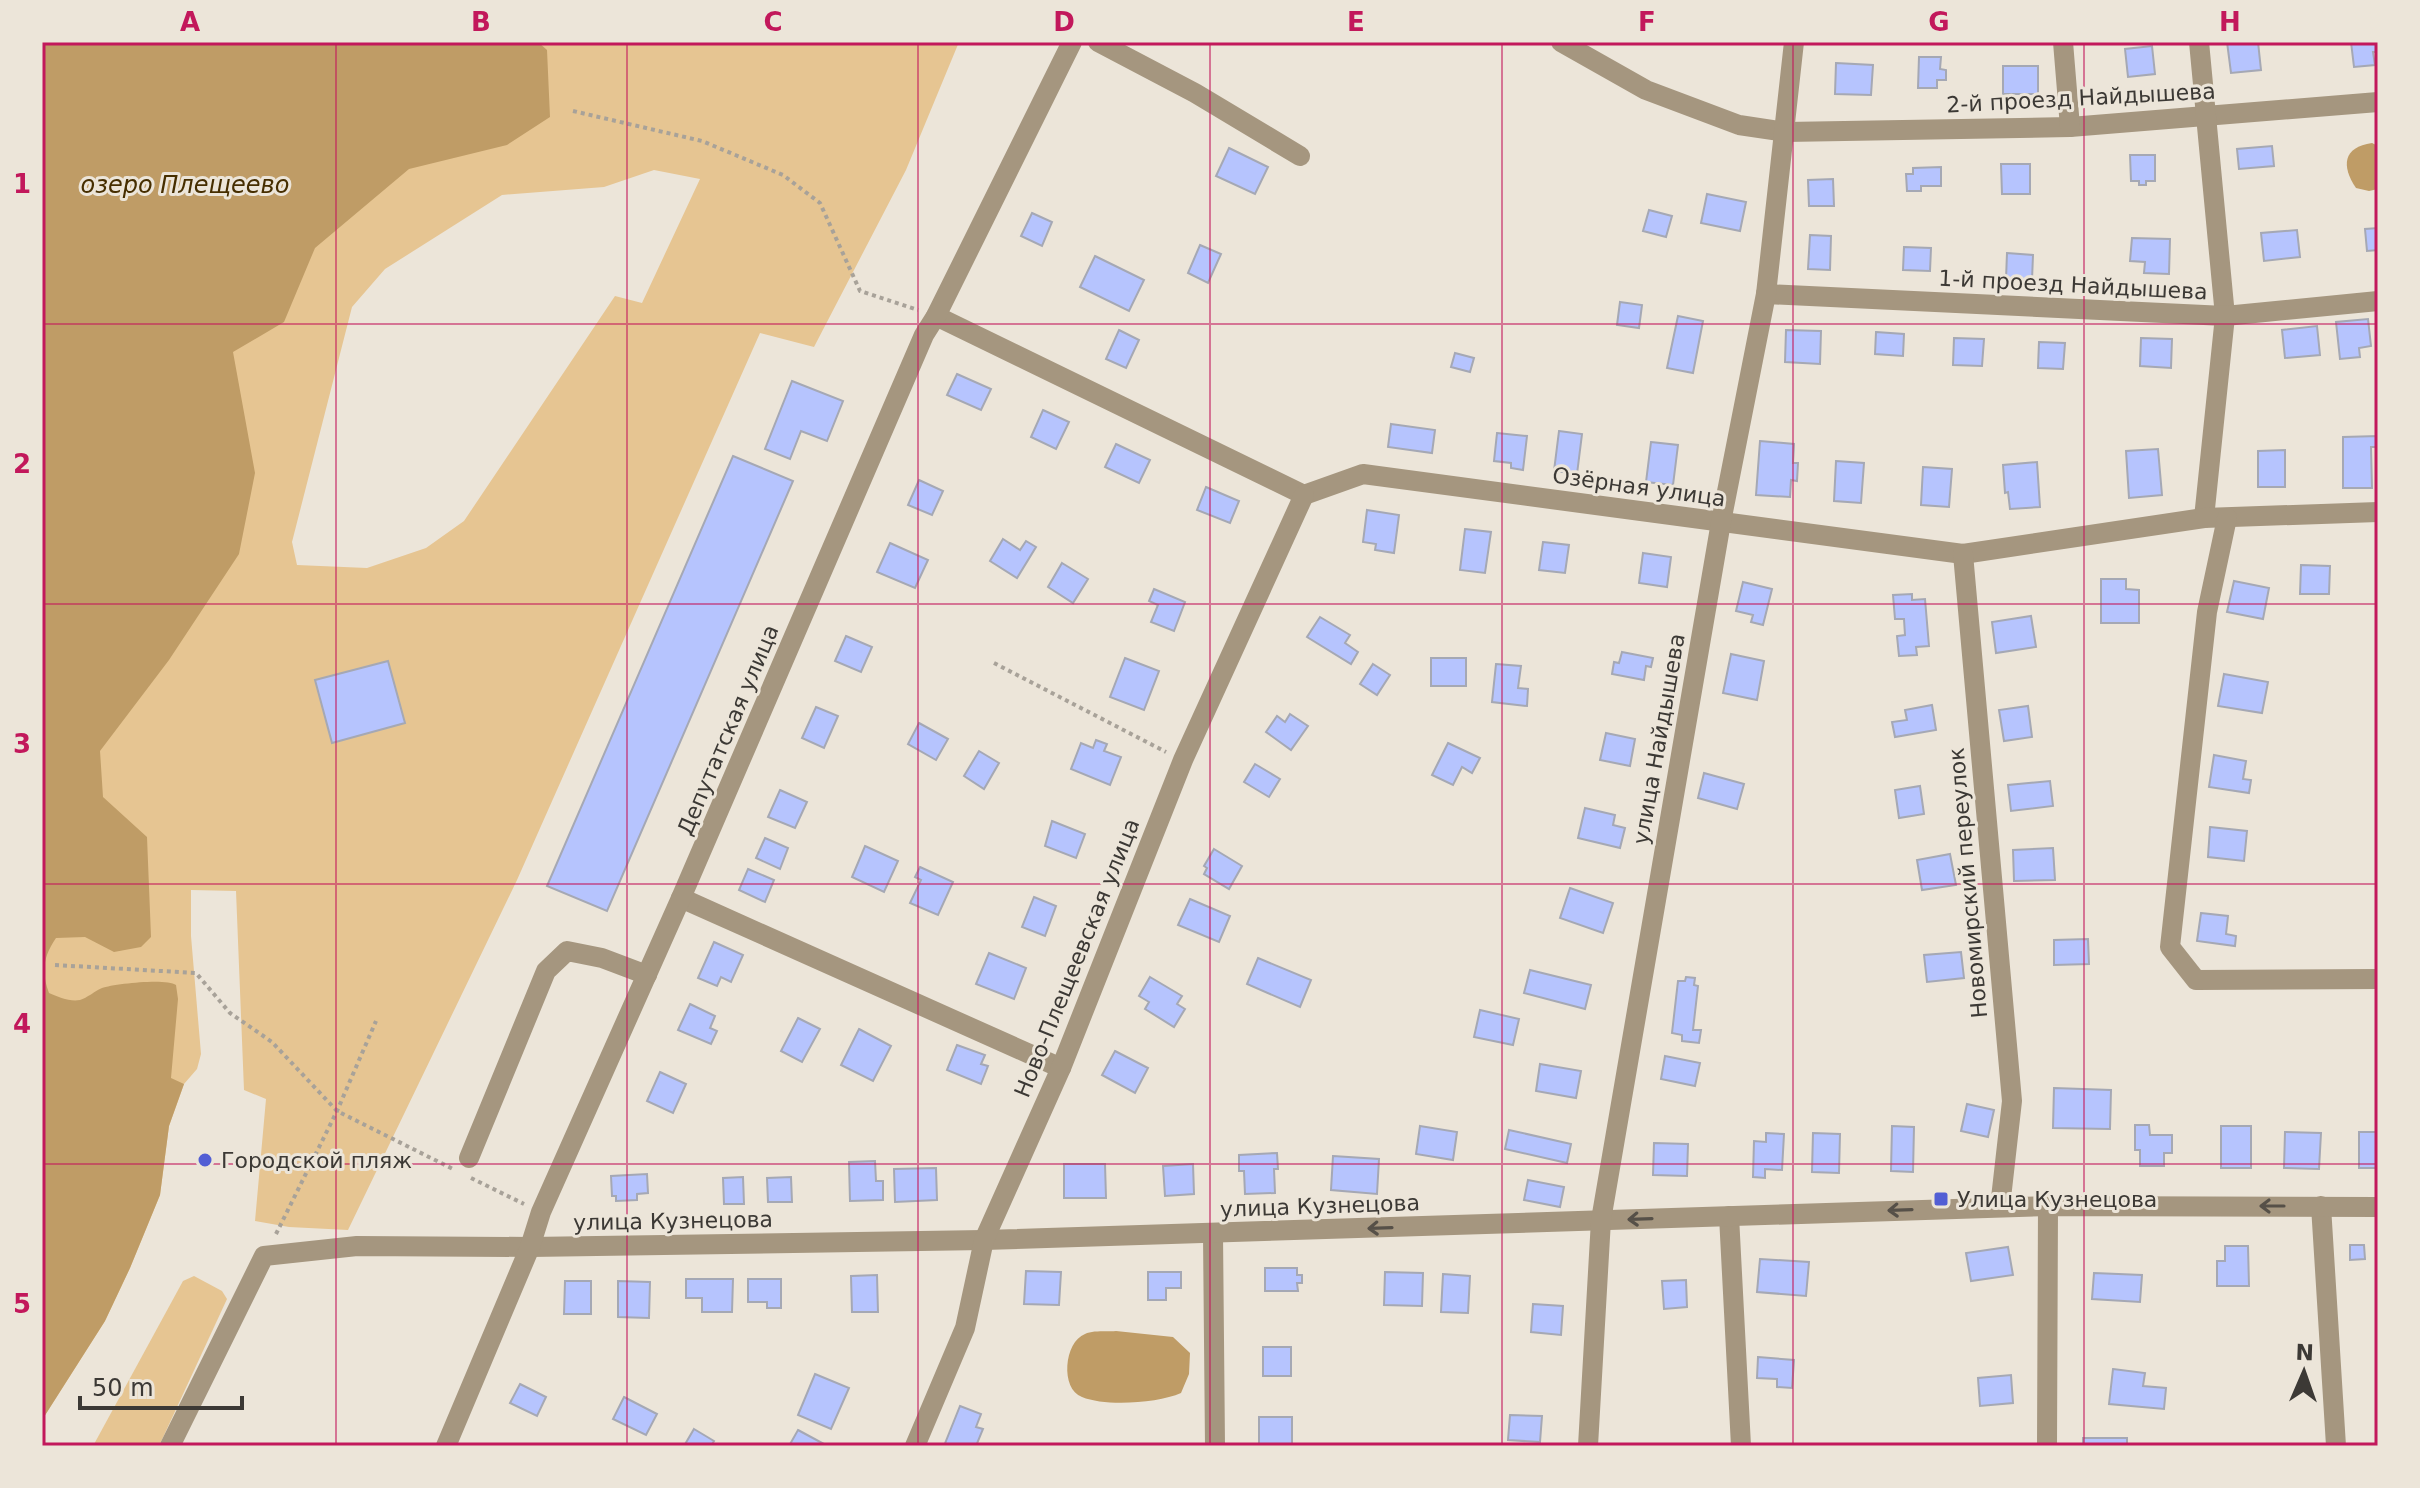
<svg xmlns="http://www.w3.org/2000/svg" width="2420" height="1488" font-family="'DejaVu Sans',sans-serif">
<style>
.green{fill:#e6c592;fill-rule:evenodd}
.water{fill:#bf9c66}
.building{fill:#b6c4fe;stroke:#a5a8b4;stroke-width:2}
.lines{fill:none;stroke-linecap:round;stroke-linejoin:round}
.path{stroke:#a8a299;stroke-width:4;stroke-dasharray:4 4;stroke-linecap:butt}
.minor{stroke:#a5967f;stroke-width:20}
.oneway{stroke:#565048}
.grid{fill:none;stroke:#c2185b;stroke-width:2;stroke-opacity:0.55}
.poi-dot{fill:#525ed4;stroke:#ece5d9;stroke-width:3}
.labels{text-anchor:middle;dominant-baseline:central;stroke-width:6;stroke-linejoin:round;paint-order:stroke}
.street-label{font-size:22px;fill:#3c3935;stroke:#ece5d9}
.poi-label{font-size:22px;fill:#3c3935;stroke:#ece5d9;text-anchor:start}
.water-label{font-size:24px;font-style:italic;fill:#462e00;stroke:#ece5d9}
.neatline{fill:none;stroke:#c2185b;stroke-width:3}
.grid-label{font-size:26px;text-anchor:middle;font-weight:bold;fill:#c2185b}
</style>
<rect width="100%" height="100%" fill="#ece5d9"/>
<g class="green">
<path d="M42,42H959L906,170L814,347L760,333L517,880L348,1230L289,1227L255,1221L266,1099L244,1090L236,891L191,890V936L201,1054L197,1069L184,1084L169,1126L160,1195L130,1268L105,1321L42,1420ZM654,170L700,179L642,303L615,296L464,521L426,548L367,568L297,565L292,542L352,307L385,269L502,195L604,187Z"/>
<path d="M194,1276L222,1291L227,1299L159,1446H93L183,1281Z"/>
</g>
<g class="water">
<path d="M42,42H538L547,50L550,117L507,145L409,169L315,248L284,322L233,352L255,473L239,554L169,660L100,751L103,797L147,837L151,937L141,947L114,952L85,937L56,938C43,957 41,972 49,993C58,997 70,1002 80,1000C87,998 95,991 102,988C114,984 166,978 176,985L178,999L171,1078L184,1084L169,1126L160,1195L130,1268L105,1321L42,1420Z"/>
<path d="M2372,143L2378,146V189L2369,191L2356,188C2341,166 2343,147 2372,143Z"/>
<path d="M1116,1331L1173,1337L1190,1353L1189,1374L1181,1393C1158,1403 1106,1407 1082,1397C1060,1389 1064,1342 1085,1334C1093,1330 1107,1332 1116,1331Z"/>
</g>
<g class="building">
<path d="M2227,42H2258L2261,70L2231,73Z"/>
<path d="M2351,42H2378V52H2373L2375,65L2354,67Z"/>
<path d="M2152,46L2155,74L2128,77L2125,49Z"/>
<path d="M1919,57H1941L1940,69L1946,70V80H1937V88H1918Z"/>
<path d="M1836,63L1873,65L1871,95L1835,94Z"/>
<rect x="2003" y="66" width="35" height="28"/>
<path d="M2272,146L2274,166L2239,169L2237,149Z"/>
<path d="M1229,148L1268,167L1255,194L1216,176Z"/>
<path d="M2130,155H2155V181H2146V185H2139V181H2131Z"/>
<path d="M2001,164H2030V194H2002Z"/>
<path d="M1941,167V186H1921V191H1907L1906,174H1913V168Z"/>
<path d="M1833,179L1834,206H1809L1808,180Z"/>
<path d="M1707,194L1746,202L1740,231L1701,223Z"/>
<path d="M1649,210L1672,216L1666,237L1643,231Z"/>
<path d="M1032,213L1052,222L1042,246L1021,236Z"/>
<path d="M2378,228V250L2367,251L2365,229Z"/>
<path d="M2297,230L2300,257L2264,261L2261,233Z"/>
<path d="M1810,235L1831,236L1830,270L1808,269Z"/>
<path d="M2132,238L2170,239L2169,274L2144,273L2145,262L2130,261Z"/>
<path d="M1200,245L1221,254L1208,283L1188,273Z"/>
<path d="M1904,247L1931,248L1930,271L1903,270Z"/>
<path d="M2007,253L2033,255L2032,280L2006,279Z"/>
<path d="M1095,256L1144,280L1129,311L1080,287Z"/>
<path d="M1620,302L1642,305L1639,328L1617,325Z"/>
<path d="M1678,316L1703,321L1693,373L1667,368Z"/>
<path d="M2368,319L2371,346L2359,348L2360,357L2340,359L2336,322Z"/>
<path d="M2317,326L2320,355L2285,358L2282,330Z"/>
<path d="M1119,330L1139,340L1126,368L1106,359Z"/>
<path d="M1786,330L1821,331L1820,364L1785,362Z"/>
<path d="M1876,332L1904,334L1903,356L1875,354Z"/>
<path d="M1954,338L1984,339L1982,366L1953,365Z"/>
<path d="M2141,338L2172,339L2171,368L2140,366Z"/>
<path d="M2039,342L2065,343L2063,369L2038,368Z"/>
<path d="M1455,353L1474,358L1470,372L1451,367Z"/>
<path d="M957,374L991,389L981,410L947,395Z"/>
<path d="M792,381L843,401L827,441L801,431L790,459L765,449Z"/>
<path d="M1043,410L1069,422L1056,449L1031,437Z"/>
<path d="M1391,424L1435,430L1432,453L1388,447Z"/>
<path d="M1559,431L1582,434L1577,474L1554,471Z"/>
<path d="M1497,433L1527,436L1523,470L1511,468V463L1494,461Z"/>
<path d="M2378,436V447H2371L2372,488H2343V437Z"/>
<path d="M1760,441L1794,444L1793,463H1798L1797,481L1791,480L1790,497L1756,495Z"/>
<path d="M1651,442L1678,445L1673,485L1646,482Z"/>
<path d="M1116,444L1150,460L1139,483L1105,467Z"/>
<path d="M2158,449L2162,495L2129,498L2126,451Z"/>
<path d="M2285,450V487H2258V451Z"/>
<path d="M733,456L793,481L607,911L547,886Z"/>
<path d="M1836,461L1864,463L1861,503L1834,501Z"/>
<path d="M2037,462L2040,507L2010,509L2008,492L2005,493L2003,465Z"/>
<path d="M1923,467L1952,469L1949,507L1921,505Z"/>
<path d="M919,480L943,491L932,515L908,505Z"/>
<path d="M1206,487L1239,501L1230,523L1197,510Z"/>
<path d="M1367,510L1399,515L1394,553L1375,550L1376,544L1363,542Z"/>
<path d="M1465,529L1491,532L1485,573L1460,570Z"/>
<path d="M1003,539L1020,550L1026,541L1036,547L1017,578L990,561Z"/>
<path d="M1543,542L1569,545L1565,573L1539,570Z"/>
<path d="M890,543L928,560L915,588L877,572Z"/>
<path d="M1643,553L1671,557L1667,587L1639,583Z"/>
<path d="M1062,563L1088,579L1073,603L1048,587Z"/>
<path d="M2301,565L2330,566L2329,594H2300Z"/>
<path d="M2101,579H2126V589L2139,590V623H2101Z"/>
<path d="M2234,581L2269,588L2263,619L2227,612Z"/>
<path d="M1743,582L1772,589L1763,625L1751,622L1753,615L1736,611Z"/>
<path d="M1154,589L1185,602L1174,631L1151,622L1158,605L1149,601Z"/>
<path d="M1912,594V600L1925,599L1929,646L1916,647L1917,655L1899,656L1897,636L1905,635L1904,619H1895L1893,595Z"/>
<path d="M2031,616L2036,647L1996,653L1992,622Z"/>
<path d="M1320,617L1350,635L1345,643L1358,652L1351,664L1307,637Z"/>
<path d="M846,636L872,647L861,672L835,661Z"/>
<path d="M1622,652L1653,658L1651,667L1646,666L1644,680L1612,674L1614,662L1619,663Z"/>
<path d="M1731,654L1764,661L1757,700L1723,693Z"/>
<path d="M1125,658L1159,671L1144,710L1110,697Z"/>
<rect x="1431" y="658" width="35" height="28"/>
<path d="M388,661L405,723L332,743L315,680Z"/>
<path d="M1373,664L1390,675L1377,695L1360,684Z"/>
<path d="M1496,664L1521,666L1518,688L1528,689L1527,706L1492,702Z"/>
<path d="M2224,674L2268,682L2262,713L2218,706Z"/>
<path d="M1932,705L1936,730L1895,737L1892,722L1907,720L1905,710Z"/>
<path d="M2028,706L2032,737L2004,741L1999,710Z"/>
<path d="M816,707L838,716L824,748L802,738Z"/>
<path d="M1290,714L1308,726L1291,750L1266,732L1277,716L1285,722Z"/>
<path d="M919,723L948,739L936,760L908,744Z"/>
<path d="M1606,733L1635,739L1630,766L1600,760Z"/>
<path d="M1096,740L1107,744L1104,751L1121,757L1110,785L1071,769L1081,743L1093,748Z"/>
<path d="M1448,743L1480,758L1472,773L1462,767L1453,785L1432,775Z"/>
<path d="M979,751L999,763L984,789L964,776Z"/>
<path d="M2214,755L2246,761L2243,779L2251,780L2249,793L2209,787Z"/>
<path d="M1255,764L1280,779L1269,797L1244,782Z"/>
<path d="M1704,773L1744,784L1737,809L1698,798Z"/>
<path d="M2050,781L2053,806L2011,811L2008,785Z"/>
<path d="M1920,786L1924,814L1899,818L1895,790Z"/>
<path d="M780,790L807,802L795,828L768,817Z"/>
<path d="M1585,808L1615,815L1613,825L1625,828L1620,848L1578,838Z"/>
<path d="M1052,821L1085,834L1076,858L1045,846Z"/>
<path d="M2210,827L2247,831L2244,861L2208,857Z"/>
<path d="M765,838L788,848L780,869L756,858Z"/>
<path d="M865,846L898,861L884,892L852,877Z"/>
<path d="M2053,848L2055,880L2014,881L2013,850Z"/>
<path d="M1214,849L1242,866L1229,889L1204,874L1207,868L1204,866Z"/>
<path d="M1950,854L1956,885L1922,890L1917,860Z"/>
<path d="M920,867L953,882L938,915L910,903L921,880L915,877Z"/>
<path d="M748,869L774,880L765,902L739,890Z"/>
<path d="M1570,888L1613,903L1603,933L1560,918Z"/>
<path d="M1034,897L1056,906L1045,936L1022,927Z"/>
<path d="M1190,899L1230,916L1219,942L1178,925Z"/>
<path d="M2201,913L2228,916L2226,934L2236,936L2235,946L2197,941Z"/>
<path d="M2088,939L2089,964L2054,965V940Z"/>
<path d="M714,942L743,955L731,982L721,977L717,986L698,978Z"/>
<path d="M1961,952L1964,978L1927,982L1924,955Z"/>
<path d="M989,953L1026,968L1014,999L976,984Z"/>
<path d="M1258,958L1311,980L1300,1007L1247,984Z"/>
<path d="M1530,970L1591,985L1585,1009L1524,993Z"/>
<path d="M1150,977L1182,996L1177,1004L1185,1009L1174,1027L1145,1009L1149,1002L1139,996Z"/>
<path d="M1686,977L1695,978L1694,985L1698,986L1693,1030H1701L1699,1043L1682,1041V1035L1672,1033L1678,981H1685Z"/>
<path d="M690,1004L715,1016L710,1028L717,1031L711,1044L678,1030Z"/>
<path d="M1480,1010L1519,1019L1513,1045L1474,1037Z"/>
<path d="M798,1018L820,1029L802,1062L781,1051Z"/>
<path d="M859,1029L891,1046L873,1081L841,1065Z"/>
<path d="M957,1045L985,1055L981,1064L988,1066L981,1084L947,1070Z"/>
<path d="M1115,1051L1148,1068L1135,1093L1102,1075Z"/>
<path d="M1665,1056L1700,1063L1695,1086L1661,1079Z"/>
<path d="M1540,1064L1581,1071L1576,1098L1536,1091Z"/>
<path d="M660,1072L686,1084L673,1113L647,1101Z"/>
<path d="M2054,1088L2111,1090L2110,1129L2053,1128Z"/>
<path d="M1967,1104L1994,1110L1988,1137L1961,1131Z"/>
<path d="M2135,1125H2149L2150,1135H2172V1153H2164V1166H2140V1150H2135Z"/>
<path d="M1420,1126L1457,1132L1453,1160L1416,1154Z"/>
<path d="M1892,1126L1914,1127L1913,1172L1891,1171Z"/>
<rect x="2221" y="1126" width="30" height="42"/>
<path d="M1509,1130L1571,1144L1567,1163L1505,1149Z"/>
<path d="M2285,1132L2321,1133L2319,1169L2284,1168Z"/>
<path d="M2359,1132H2378L2377,1168H2359Z"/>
<path d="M1766,1133L1784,1134L1782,1170L1765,1169V1178L1753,1177L1754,1141L1766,1142Z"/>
<path d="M1813,1133L1840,1134L1839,1173L1812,1172Z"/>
<path d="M1654,1143L1688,1144L1687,1176L1653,1175Z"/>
<path d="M1277,1153L1278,1169H1274L1275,1193L1245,1194L1244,1171H1239V1155Z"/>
<path d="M1333,1156L1379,1159L1377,1194L1331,1190Z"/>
<path d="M875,1161L876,1181H883V1200L850,1201L849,1162Z"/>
<path d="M1064,1164H1105L1106,1198H1064Z"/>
<path d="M1193,1164L1194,1194L1165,1196L1163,1166Z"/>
<path d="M936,1168L937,1200L895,1202L894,1169Z"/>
<path d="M647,1174L648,1193L637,1194V1200L616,1201V1196H612L611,1176Z"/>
<path d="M743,1177L744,1204H724L723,1178Z"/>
<path d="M791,1177L792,1202H768L767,1178Z"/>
<path d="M1528,1180L1564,1187L1560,1207L1524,1200Z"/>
<path d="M2350,1245H2364L2365,1259L2350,1260Z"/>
<path d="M2225,1246H2248L2249,1286H2217V1261H2225Z"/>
<path d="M2008,1247L2013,1275L1971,1281L1966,1253Z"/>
<path d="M1760,1259L1809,1262L1806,1296L1757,1292Z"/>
<path d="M1265,1268H1297V1275H1302V1283H1297L1298,1291H1265Z"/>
<path d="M1026,1271L1061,1272L1059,1305L1024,1304Z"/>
<path d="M1148,1272H1181V1288H1166V1300H1148Z"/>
<path d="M1385,1272L1423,1273L1422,1306L1384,1305Z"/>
<path d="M2094,1273L2142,1275L2140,1302L2092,1299Z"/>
<path d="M1443,1274L1470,1276L1468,1313L1441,1312Z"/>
<path d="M877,1275L878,1312H852L851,1276Z"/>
<path d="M686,1279H733L732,1312H702V1298H686Z"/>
<path d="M748,1279H781V1308H767V1302H748Z"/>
<path d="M1686,1280L1687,1307L1664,1309L1662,1281Z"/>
<path d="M565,1281H591V1314H564Z"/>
<path d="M618,1281L650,1282L649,1318L618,1317Z"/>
<path d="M1533,1304L1563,1306L1561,1335L1531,1332Z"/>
<rect x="1263" y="1347" width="28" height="29"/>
<path d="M1758,1357L1794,1360L1792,1388L1777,1387V1379L1757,1378Z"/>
<path d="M2113,1369L2145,1373L2143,1386L2166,1388L2164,1409L2109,1404Z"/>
<path d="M815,1374L849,1388L831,1429L798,1415Z"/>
<path d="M2011,1375L2013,1403L1980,1406L1978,1378Z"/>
<path d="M520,1384L546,1397L537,1416L510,1403Z"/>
<path d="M624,1397L657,1414L646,1435L613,1419Z"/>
<path d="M960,1406L981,1414L976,1427L983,1429L976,1446H944Z"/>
<path d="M1510,1415L1542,1416L1540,1442L1508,1440Z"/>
<rect x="1259" y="1417" width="33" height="29"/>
<path d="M694,1429L714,1441L711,1446H684Z"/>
<path d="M798,1430L824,1444L823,1446H789Z"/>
<rect x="2083" y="1438" width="44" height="8"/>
</g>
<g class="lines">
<g class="path">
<path d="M573,111L702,141L783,175L820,203L860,291L918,310"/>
<path d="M994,663L1166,752"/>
<path d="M55,965L196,973L230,1013L272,1042L337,1111L453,1169"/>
<path d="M471,1178L524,1204"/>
<path d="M276,1234L337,1111L376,1021"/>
</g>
<g class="minor">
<path d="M1098,42L1195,93L1300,156"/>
<path d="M1561,42L1646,90L1739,125L1786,132L2070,127L2378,102"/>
<path d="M2063,42L2070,127"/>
<path d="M2199,42L2225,316L2204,518"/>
<path d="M1766,294L2225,316L2378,301"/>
<path d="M936,316L1304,495L1363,474L1963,554L2204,518L2378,512"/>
<path d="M2227,518L2207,612L2170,947L2196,980L2378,979"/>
<path d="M1963,554L2012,1101L2000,1207"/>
<path d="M681,898L1061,1068"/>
<path d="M469,1158L546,971L567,951L602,958L647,975"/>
<path d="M2321,1206L2336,1446"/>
<path d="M1729,1216L1741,1446"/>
<path d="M1213,1234L1215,1446"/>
<path d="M170,1446L264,1256L357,1246L530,1247L984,1240L2048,1206L2378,1207"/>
<path d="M446,1446L530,1247L541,1212L681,898L924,335L936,316L1072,42"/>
<path d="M915,1446L965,1328L984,1240L1061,1068L1183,760L1304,495"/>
<path d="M1588,1446L1601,1220L1721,522L1766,294L1794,42"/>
<path d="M2047,1446L2048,1206"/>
</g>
</g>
<defs><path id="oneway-shaft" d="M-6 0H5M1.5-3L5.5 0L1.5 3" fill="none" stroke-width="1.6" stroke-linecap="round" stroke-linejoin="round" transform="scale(2)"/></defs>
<g class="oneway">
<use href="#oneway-shaft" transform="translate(2272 1206) rotate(-180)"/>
<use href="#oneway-shaft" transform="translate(1900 1210) rotate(178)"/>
<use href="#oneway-shaft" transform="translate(1640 1219) rotate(178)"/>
<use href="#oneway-shaft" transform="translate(1380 1228) rotate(178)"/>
</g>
<path class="grid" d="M336,42V1446M627,42V1446M918,42V1446M1210,42V1446M1502,42V1446M1793,42V1446M2084,42V1446M42,324H2378M42,604H2378M42,884H2378M42,1164H2378"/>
<g class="poi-dot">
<circle cx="205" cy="1160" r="8"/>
<rect x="1933" y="1191" width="16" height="16" rx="4"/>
</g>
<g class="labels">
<g class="street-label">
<text transform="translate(2081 98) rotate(-3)">2-й проезд Найдышева</text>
<text transform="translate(2073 285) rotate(3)">1-й проезд Найдышева</text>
<text transform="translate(1639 487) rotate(8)">Озёрная улица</text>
<text transform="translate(728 730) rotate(-67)">Депутатская улица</text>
<text transform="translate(1659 739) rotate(-80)">улица Найдышева</text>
<text transform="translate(1968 883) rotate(-95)">Новомирский переулок</text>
<text transform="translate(1077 958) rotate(-68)">Ново-Плещеевская улица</text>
<text transform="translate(1320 1206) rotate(-2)">улица Кузнецова</text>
<text transform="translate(673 1221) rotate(-1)">улица Кузнецова</text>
</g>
<g class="poi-label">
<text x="221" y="1160">Городской пляж</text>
<text x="1957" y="1199">Улица Кузнецова</text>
</g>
<g class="water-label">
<text x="185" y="185">озеро Плещеево</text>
</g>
</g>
<rect width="2420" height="1488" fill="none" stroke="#ece5d9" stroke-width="88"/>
<g transform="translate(2304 1372) rotate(2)" stroke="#ece5d9" stroke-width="6" paint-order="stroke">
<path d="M0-6L14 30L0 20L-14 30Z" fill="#3c3935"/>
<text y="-12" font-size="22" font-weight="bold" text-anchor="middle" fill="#3c3935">N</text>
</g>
<path d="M80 1396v12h162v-12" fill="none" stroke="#3c3935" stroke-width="4"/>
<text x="92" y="1396" font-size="24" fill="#3c3935" stroke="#ece5d9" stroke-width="6" paint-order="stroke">50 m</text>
<rect x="44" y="44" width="2332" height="1400" class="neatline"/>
<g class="grid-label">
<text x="190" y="31">A</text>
<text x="481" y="31">B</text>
<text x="773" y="31">C</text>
<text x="1064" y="31">D</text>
<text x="1356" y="31">E</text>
<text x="1647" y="31">F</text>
<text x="1939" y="31">G</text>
<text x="2230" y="31">H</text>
<text x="22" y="193">1</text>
<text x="22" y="473">2</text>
<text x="22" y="753">3</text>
<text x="22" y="1033">4</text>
<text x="22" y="1313">5</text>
</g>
</svg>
